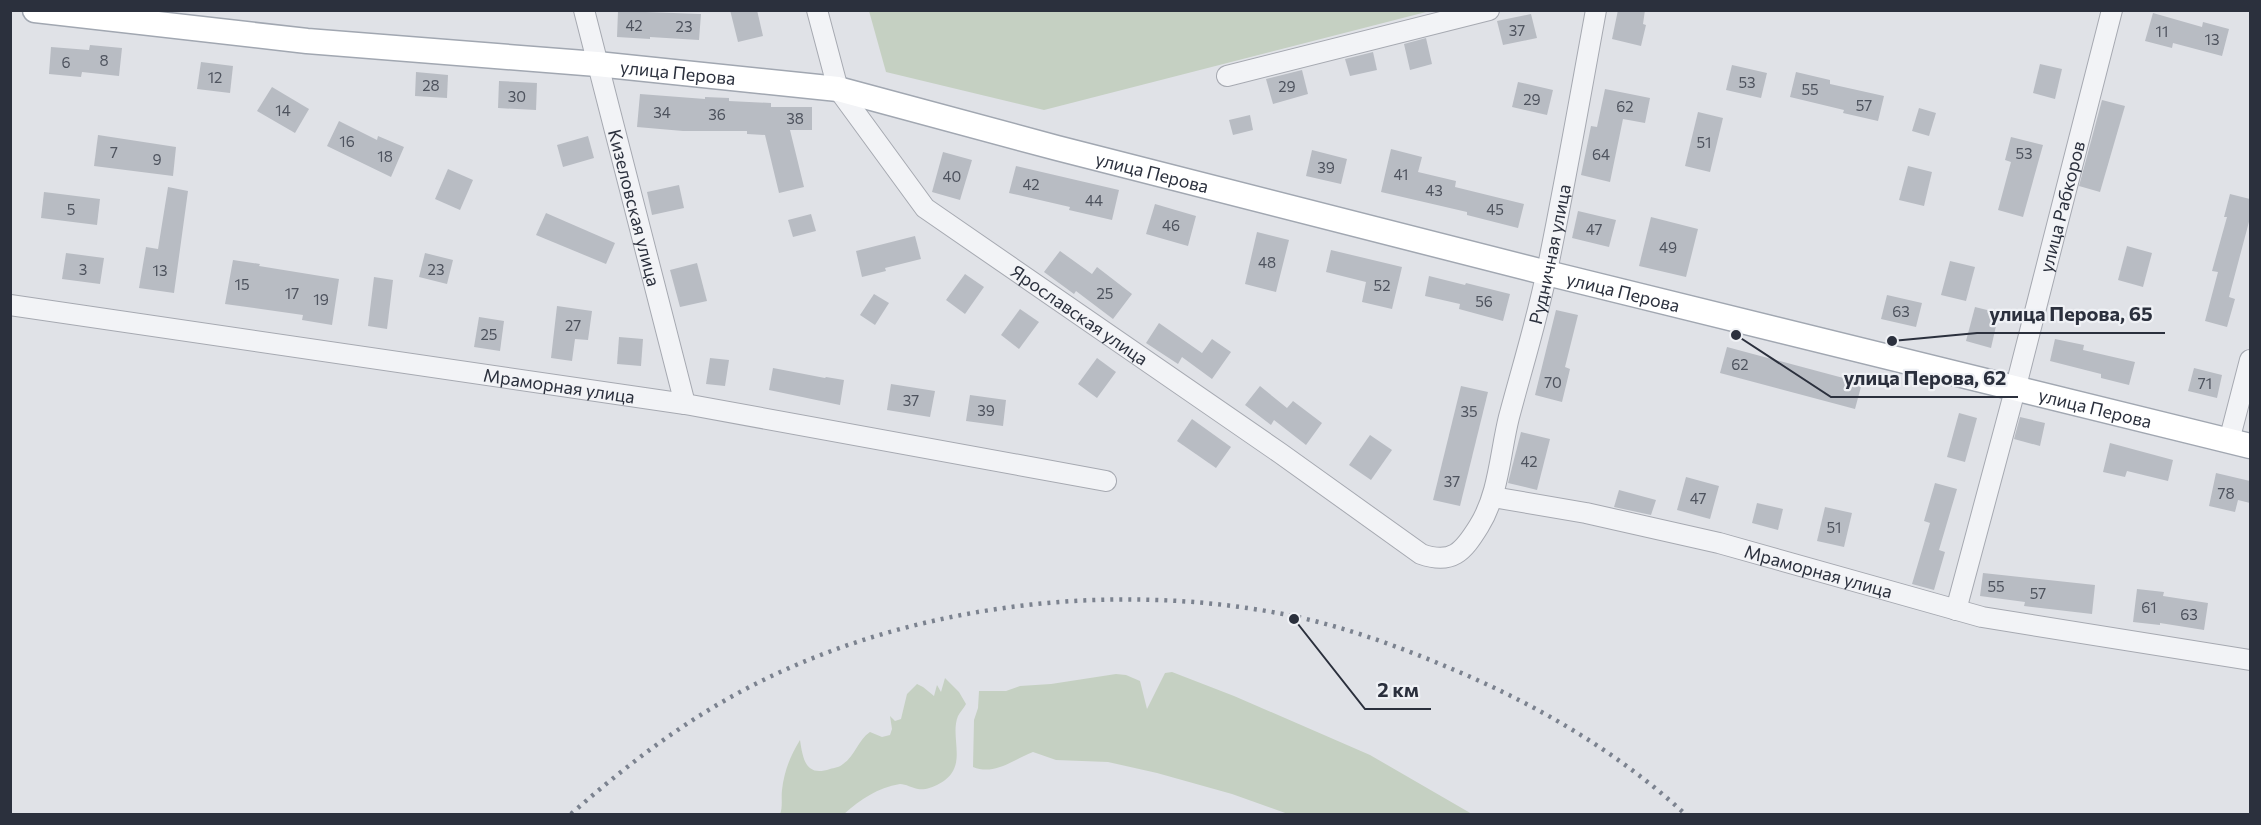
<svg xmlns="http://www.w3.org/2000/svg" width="2261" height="825" font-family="Commissioner,sans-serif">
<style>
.green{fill:#c5d0c2}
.building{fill:#b8bcc3}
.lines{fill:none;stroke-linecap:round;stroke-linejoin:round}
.minor-casing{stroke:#a6a9b1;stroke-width:22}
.major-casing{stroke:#a1a7b1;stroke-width:27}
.minor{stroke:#f2f3f6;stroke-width:20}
.major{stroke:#fff;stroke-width:24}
.rail{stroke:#7b828f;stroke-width:4.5;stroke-dasharray:3 6;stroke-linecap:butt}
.labels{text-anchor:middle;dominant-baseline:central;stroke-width:4.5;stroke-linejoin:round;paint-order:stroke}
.number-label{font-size:15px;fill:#4e535e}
.street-label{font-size:18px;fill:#2b303d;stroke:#eff1f5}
.leader{fill:none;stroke:#2b303d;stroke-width:2}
.callout-dot{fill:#2b303d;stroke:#eff1f5;stroke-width:2}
.callout-label{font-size:20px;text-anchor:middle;font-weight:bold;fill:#2b303d;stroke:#eff1f5;stroke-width:4.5;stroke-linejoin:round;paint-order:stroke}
</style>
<rect width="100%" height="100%" fill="#e0e2e7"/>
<g class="green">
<path d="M869,11V10L1430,11L1044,110L886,72Z"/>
<path d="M1172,672L1234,696L1370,755L1472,814H1288L1232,794L1157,773L1108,762L1056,760L1033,752C1014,759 995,776 973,767L974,720L978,708L979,691H1006L1020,686L1051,684L1116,674L1126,675L1140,681L1147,709L1165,673Z"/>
<path d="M945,678L959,692L966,704C964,708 960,712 958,716C951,733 962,755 953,771C947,782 929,791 918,789C912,788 906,784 900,784C877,788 861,799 844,814H780C783,807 781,798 782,790C784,772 790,756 800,740C803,760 806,777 830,769C834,768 840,767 843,764C855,756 858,740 870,732L882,737L890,735L892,729L890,716L895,721L901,719L907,694L917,684L923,687L934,696L937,685L941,692Z"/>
</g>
<g class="building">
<path d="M730,10H757L763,36L738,42Z"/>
<path d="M1618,10H1645L1643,24L1646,25L1641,46L1612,39Z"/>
<path d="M618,11L701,14L699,40L650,37V39L617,37Z"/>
<path d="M2153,13L2202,27L2203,22L2229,29L2222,56L2173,43L2172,48L2145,41Z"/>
<path d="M1531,14L1537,38L1503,45L1497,21Z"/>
<path d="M1426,38L1432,64L1410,70L1404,44Z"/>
<path d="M90,45L122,48L119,76L82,72L81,77L49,74L51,47L89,50Z"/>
<path d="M1373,52L1377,70L1350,76L1345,59Z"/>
<path d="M201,62L233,66L230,93L197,89Z"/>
<path d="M2040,64L2062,69L2055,99L2033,93Z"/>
<path d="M1732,65L1767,73L1761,98L1726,90Z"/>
<path d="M1302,70L1308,94L1273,104L1266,79Z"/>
<path d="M416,72L448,75L447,98L415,96Z"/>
<path d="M1796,72L1830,80V84L1884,96L1878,121L1843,113L1844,110L1790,97Z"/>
<path d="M499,81L537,83L536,110L498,108Z"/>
<path d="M1518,82L1553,90L1547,115L1512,107Z"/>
<path d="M272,87L309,109L295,133L257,111Z"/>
<path d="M1605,89L1650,98L1645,123L1623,119L1610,182L1581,175L1591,126L1597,127Z"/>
<path d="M640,94L705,99V97L729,98V101L771,103V107H812V130H790L804,187L779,193L765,135L747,134V131H683L637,127Z"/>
<path d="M2102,100L2125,106L2100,192L2079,186Z"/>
<path d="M1919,108L1936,113L1929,136L1912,131Z"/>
<path d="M1698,112L1723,118L1710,172L1685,166Z"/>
<path d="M1250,115L1253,130L1233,135L1229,120Z"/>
<path d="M339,121L377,140L378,136L404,147L391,177L327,146Z"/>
<path d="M98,135L176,147L173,176L94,166Z"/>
<path d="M588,136L594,158L563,167L557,145Z"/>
<path d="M2011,137L2043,145L2023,217L1998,210L2011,162L2005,160Z"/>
<path d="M1391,149L1422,157L1418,172L1456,181L1455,187L1524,204L1518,228L1467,215V212L1381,192Z"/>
<path d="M1312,150L1347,159L1341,184L1306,176Z"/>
<path d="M943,152L972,160L960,200L932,192Z"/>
<path d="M1016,166L1119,190L1112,220L1069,210L1070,207L1009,193Z"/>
<path d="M1908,166L1932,172L1924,206L1899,200Z"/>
<path d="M448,169L473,180L460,210L435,199Z"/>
<path d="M679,185L684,208L652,215L647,192Z"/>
<path d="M168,187L188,191L174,293L139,288L146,247L158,249Z"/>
<path d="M44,192L100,199L97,225L41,218Z"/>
<path d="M2230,194L2250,199V218L2229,297L2235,299L2227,327L2205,321L2218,272L2212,271L2227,217H2224Z"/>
<path d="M1155,204L1196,216L1188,246L1146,234Z"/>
<path d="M1578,211L1616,220L1609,247L1572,238Z"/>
<path d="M546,213L615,243L606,264L536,235Z"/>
<path d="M811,214L816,231L793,237L788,220Z"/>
<path d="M1651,217L1698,229L1686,277L1639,266Z"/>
<path d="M1257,232L1289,240L1276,292L1245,284Z"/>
<path d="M915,236L921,259L885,268L886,271L862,277L856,251Z"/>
<path d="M2127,246L2152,253L2143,287L2118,280Z"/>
<path d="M1331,250L1402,267L1392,309L1362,302L1366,282L1326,272Z"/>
<path d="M1060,251L1092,274L1097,267L1132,294L1113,319L1076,291L1074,294L1044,272Z"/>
<path d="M66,253L104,258L100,284L62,279Z"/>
<path d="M425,253L453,260L447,284L419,277Z"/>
<path d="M233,260L260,264L259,266L339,279L332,325L302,320L303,315L225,304Z"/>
<path d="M1950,261L1975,267L1966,301L1941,295Z"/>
<path d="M697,263L707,301L680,307L670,270Z"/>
<path d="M965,274L984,287L965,314L946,300Z"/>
<path d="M1429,276L1465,285L1466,283L1510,294L1503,321L1459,309L1460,304L1425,296Z"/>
<path d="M374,277L393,280L387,329L368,326Z"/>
<path d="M874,294L889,303L875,325L860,315Z"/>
<path d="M1887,295L1922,303L1916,327L1881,319Z"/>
<path d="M557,306L592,311L588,340L575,339L572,361L551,358Z"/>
<path d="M1975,307L1999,313L1991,348L1966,341Z"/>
<path d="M1020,309L1039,322L1019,349L1001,335Z"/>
<path d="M1556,310L1578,315L1565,367L1570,369L1562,402L1535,395Z"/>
<path d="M479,317L504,321L500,351L474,347Z"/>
<path d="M1159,323L1202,353L1212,339L1231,352L1212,379L1182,357L1178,364L1146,343Z"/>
<path d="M619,337L643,339L641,366L617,364Z"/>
<path d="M2055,339L2084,345L2083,350L2135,362L2129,385L2101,378V374L2050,361Z"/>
<path d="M1727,347L1862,383L1855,409L1720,373Z"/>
<path d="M710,358L729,360L725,386L706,384Z"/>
<path d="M1097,358L1116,372L1097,398L1078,384Z"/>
<path d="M773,368L825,378L826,377L844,380L840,405L769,390Z"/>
<path d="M2194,368L2222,375L2217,398L2188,391Z"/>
<path d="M891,384L935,391L930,417L887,410Z"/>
<path d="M1260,386L1287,408L1293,401L1322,423L1306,445L1274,420L1271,425L1245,405Z"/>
<path d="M1461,386L1488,392L1460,506L1433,500Z"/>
<path d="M970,395L1006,400L1003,426L966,421Z"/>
<path d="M1959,413L1977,418L1965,462L1947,457Z"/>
<path d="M2020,417L2045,423L2040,446L2014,439Z"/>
<path d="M1192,419L1231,447L1216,468L1177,441Z"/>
<path d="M1521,432L1550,439L1537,490L1508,483Z"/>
<path d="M1370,435L1392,450L1371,480L1349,465Z"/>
<path d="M2110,443L2173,460L2168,481L2127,471L2125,477L2103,472Z"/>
<path d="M2216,473L2250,481V503L2238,500L2235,512L2209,506Z"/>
<path d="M1686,477L1719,486L1710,519L1677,510Z"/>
<path d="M1935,483L1957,489L1939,550L1945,552L1934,590L1912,584L1930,523L1924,521Z"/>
<path d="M1619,490L1656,500L1651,515L1614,507Z"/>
<path d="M1757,503L1783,509L1778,530L1752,523Z"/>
<path d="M1825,507L1852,513L1844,547L1817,541Z"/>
<path d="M1983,573L2095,585L2092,614L2024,606L2025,602L1980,596Z"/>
<path d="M2137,589L2164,592L2163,596L2208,603L2204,630L2160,623V625L2133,622Z"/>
</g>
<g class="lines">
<defs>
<g id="minor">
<path id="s1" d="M584,10L685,404"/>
<path id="s2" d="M817,10L838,89L925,208L1280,453L1421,554C1452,565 1463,552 1479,526C1499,494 1500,453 1509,417C1522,368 1537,320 1547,271C1565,184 1580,97 1596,10"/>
<path d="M1227,76L1489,10"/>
<path id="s3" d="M10,305L685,404L1106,481"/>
<path d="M2229,441L2250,360"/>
<path id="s4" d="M1493,497L1586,513L1719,543L1982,617L2250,660"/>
<path id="s5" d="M1956,610L2015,390L2112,10"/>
</g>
<g id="major">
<path id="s6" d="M35,10L307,41L597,64L838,89L1057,148L1547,273L2250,446"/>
</g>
</defs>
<use href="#minor" class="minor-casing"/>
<use href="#major" class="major-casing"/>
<use href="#minor" class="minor"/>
<use href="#major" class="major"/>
<path class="rail" d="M571,814C621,770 671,731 729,698C891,607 1101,579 1283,614C1340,625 1398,646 1452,669C1536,704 1618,752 1685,814"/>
</g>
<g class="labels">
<g class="number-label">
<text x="634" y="25">42</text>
<text x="684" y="26">23</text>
<text x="1517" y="30">37</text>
<text x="2162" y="31">11</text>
<text x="2212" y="39">13</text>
<text x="104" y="60">8</text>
<text x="66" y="62">6</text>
<text x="215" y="77">12</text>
<text x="1747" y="82">53</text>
<text x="431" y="85">28</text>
<text x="1287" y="86">29</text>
<text x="1810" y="89">55</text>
<text x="517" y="96">30</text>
<text x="1532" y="99">29</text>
<text x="1864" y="105">57</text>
<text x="1625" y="106">62</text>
<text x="283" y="110">14</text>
<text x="662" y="112">34</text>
<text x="717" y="114">36</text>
<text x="795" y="118">38</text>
<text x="347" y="141">16</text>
<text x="1704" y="142">51</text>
<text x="114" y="152">7</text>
<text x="2024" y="153">53</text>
<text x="1601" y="154">64</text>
<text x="385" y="156">18</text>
<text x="157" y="159">9</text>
<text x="1326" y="167">39</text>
<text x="1401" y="174">41</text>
<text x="952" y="176">40</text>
<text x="1031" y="184">42</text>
<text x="1434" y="190">43</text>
<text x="1094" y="200">44</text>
<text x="71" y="209">5</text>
<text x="1495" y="209">45</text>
<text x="1171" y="225">46</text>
<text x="1594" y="229">47</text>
<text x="1668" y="247">49</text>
<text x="1267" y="262">48</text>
<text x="83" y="269">3</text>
<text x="436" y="269">23</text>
<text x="160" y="270">13</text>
<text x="242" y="284">15</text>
<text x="1382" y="285">52</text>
<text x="292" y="293">17</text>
<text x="1105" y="293">25</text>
<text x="321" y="299">19</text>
<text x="1484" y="301">56</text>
<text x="1901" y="311">63</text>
<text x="573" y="325">27</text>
<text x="489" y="334">25</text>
<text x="1740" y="364">62</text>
<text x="1553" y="382">70</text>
<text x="2205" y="383">71</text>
<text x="911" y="400">37</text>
<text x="986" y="410">39</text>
<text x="1469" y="411">35</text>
<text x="1529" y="461">42</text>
<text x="1452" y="481">37</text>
<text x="2226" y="493">78</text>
<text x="1698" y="498">47</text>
<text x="1834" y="527">51</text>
<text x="1996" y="586">55</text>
<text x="2038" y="593">57</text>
<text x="2149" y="607">61</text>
<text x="2189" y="614">63</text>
</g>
<g class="street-label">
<text stroke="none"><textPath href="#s6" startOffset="646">улица Перова</textPath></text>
<text stroke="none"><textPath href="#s6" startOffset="1132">улица Перова</textPath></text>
<text stroke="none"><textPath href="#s5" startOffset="417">улица Рабкоров</textPath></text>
<text stroke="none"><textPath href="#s1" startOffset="204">Кизеловская улица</textPath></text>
<text stroke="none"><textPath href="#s2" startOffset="1188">Рудничная улица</textPath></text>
<text stroke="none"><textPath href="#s6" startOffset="1618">улица Перова</textPath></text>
<text stroke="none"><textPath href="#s2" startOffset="417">Ярославская улица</textPath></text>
<text stroke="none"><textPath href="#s3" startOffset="555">Мраморная улица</textPath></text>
<text stroke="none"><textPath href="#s6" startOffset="2104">улица Перова</textPath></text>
<text stroke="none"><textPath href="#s4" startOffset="334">Мраморная улица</textPath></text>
</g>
</g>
<path class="leader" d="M1892 341L1977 333H2165M1736 335L1831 397H2018M1294 619L1365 709H1431"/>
<g class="callout-dot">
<circle cx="1892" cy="341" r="6"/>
<circle cx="1736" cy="335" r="6"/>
<circle cx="1294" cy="619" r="6"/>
</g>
<g class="callout-label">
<text x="2071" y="321">улица Перова, 65</text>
<text x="1925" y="385">улица Перова, 62</text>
<text x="1398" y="697">2 км</text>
</g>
<rect width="2261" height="825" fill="none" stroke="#2b303d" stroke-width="24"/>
</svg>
